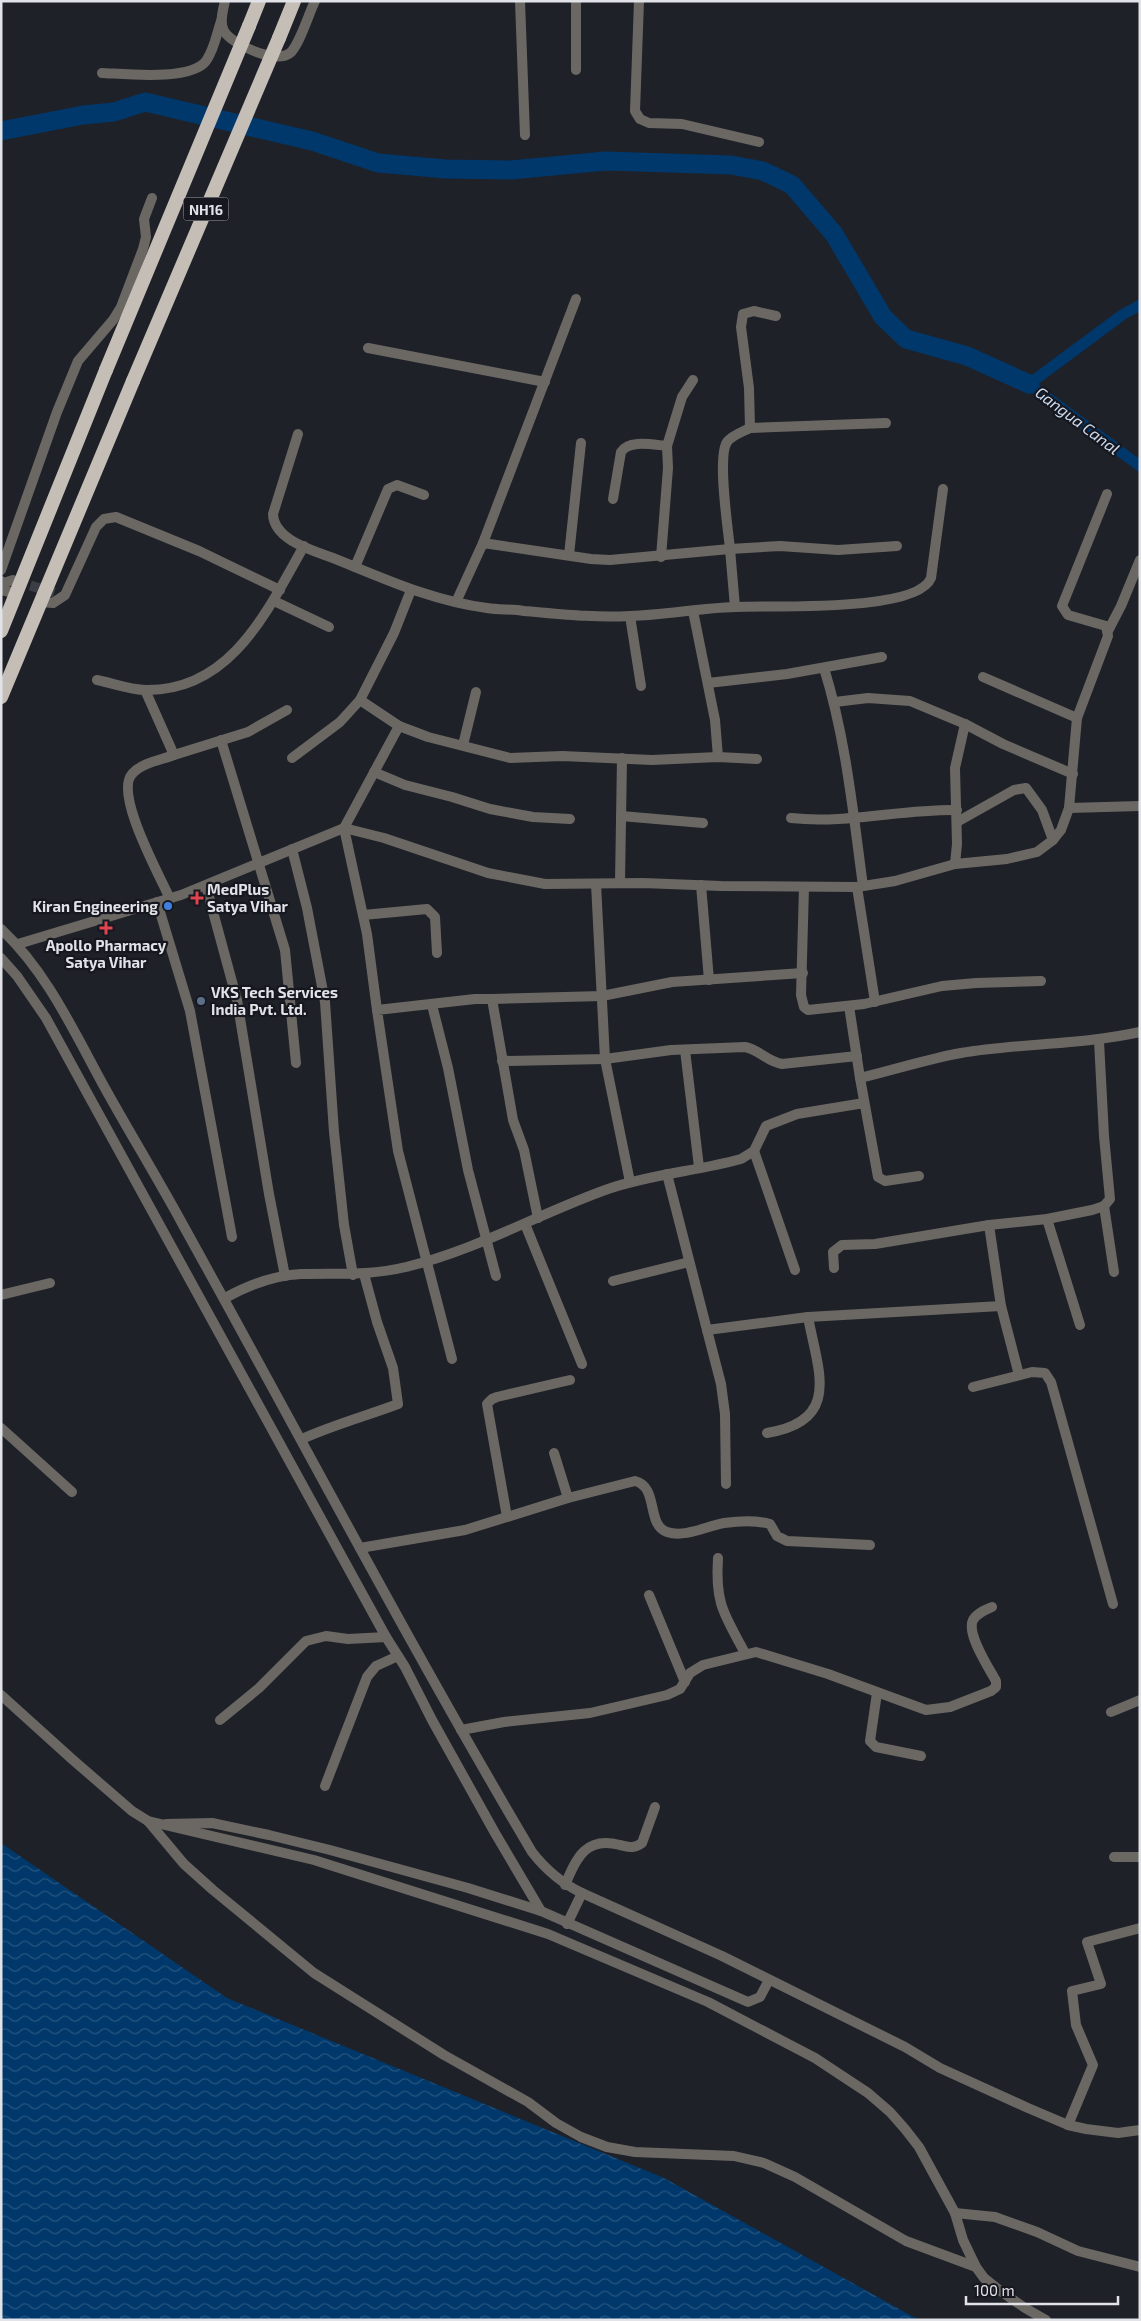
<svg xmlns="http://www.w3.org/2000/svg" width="1141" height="2321" font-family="'Exo 2',sans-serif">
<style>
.water{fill:url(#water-waves)}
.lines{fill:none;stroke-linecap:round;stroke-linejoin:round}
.canal{stroke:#00386b;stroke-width:11}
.river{stroke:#00386b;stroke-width:19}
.minor-tunnel{stroke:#3c3e45;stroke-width:10;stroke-dasharray:10 5;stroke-linecap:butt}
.minor{stroke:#6b6864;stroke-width:10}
.tertiary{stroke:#6b6864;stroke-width:10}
.trunk{stroke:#c5beb6;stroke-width:14}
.trunk-bridge{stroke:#c5beb6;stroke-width:14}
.health-dot{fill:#e0444e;stroke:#16171f;stroke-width:2}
.shop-dot{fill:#3f7fe0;stroke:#16171f;stroke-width:2}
.service-dot{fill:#5c6f8a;stroke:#16171f;stroke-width:2}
.labels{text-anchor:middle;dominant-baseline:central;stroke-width:4.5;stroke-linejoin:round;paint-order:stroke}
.shield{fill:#16171f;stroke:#a4a6ac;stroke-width:1}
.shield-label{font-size:14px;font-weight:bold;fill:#e1e3e8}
.poi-label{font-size:15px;font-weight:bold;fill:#e1e3e8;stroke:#16171f;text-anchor:start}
.water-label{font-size:16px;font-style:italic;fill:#ccdcef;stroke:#16171f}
</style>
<defs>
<pattern id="water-waves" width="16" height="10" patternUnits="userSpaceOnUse" patternTransform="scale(1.25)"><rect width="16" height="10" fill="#00386b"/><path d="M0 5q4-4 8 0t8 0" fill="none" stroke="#255580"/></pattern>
</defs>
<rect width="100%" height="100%" fill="#1f2128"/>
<path class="water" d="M1,1843L227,1998L664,2178L919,2320H1Z"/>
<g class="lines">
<path class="canal" d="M1140,305L1122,315L1029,384L1140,466"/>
<path class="river" d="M1,131L83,115L114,112L145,102L312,141L378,163L446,169L511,170L606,161L731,165L763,171L792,185L834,234L883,317L906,339L967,356L1029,384"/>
<path class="minor-tunnel" d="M16,581L55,593"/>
<g class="minor">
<path d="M520,1L525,135"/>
<path d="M639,1L635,111L640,119L649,123L682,124L759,142"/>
<path d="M576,70V1"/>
<path d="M102,73C126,74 191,81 206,61C214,50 217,33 221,21"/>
<path d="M368,348L545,382"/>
<path d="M886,423L750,428C742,432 732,435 727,442C717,457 728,528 730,549L780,546L838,550L897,546"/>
<path d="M750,428L749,388L741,327L743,314L754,311L776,316"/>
<path d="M298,434L273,514C274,540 312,550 333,558C383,578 432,601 487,608C499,610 512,609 524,611C560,614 594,618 630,616C665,615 700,608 735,607C770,605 917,613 931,578L943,489"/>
<path d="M613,499L621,452C629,439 654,445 667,446"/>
<path d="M483,543L576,299"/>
<path d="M569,555L581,443"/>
<path d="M661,557L668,468L667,446L682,397L693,380"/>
<path d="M355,567L388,489L397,485L424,495"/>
<path d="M1,570L57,412L78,361L113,320L121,307L143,249L146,237L144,219L152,198"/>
<path d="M1,581L4,583L13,580"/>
<path d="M1,590L15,593"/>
<path d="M274,601L329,627"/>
<path d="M41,602L53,603L65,595L96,527L104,519L116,517L199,551L280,590"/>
<path d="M456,602L483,543L591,559L610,560L730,549L735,607"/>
<path d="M693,611L715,720L718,757"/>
<path d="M630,616L641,686"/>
<path d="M1108,631L1121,606L1140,560"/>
<path d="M824,668C846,739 853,812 863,886"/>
<path d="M983,677L1077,718"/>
<path d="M97,680C112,683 130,690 146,690C232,691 268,609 304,546"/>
<path d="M708,683L787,674L882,657"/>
<path d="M145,690L174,755C161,760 141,763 132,774C114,794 160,876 170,899"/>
<path d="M360,700L399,726L428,737L510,758L562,756L652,760L718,757L757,759"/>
<path d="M835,702L868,698L910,701L965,724L1003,744L1073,774"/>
<path d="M221,740L285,950L296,1063"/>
<path d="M463,745L476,692"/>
<path d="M174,755L248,732L287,710"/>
<path d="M292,758L340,722L360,700L394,633L411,590"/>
<path d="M374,772L405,785L452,797L490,809L533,817L570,819"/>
<path d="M1069,808L1140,806"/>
<path d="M621,816L703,823"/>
<path d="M791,818C847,824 901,809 957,810"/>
<path d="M957,822L1014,790L1026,788L1042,810L1053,840"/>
<path d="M292,849L307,908L325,1002L334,1132L344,1225L353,1275"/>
<path d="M955,864L957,844L955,768L965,724"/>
<path d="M620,883L622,758"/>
<path d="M596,884L605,1059L630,1182"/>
<path d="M701,885L709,980"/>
<path d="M206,886L237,1000L269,1194L285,1276"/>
<path d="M804,887L801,995L804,1007L808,1010L864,1004L942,986L976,983L1041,981"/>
<path d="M857,887L875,1002"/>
<path d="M157,902L190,1011L232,1237"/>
<path d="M363,915L427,909L435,917L437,953"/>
<path d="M1,929C48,973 75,1034 106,1090C131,1135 158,1179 183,1225C299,1434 410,1646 532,1852C546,1870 561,1883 582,1893L722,1956L905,2047L940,2068L1028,2108L1068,2125L1086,2129L1118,2133L1140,2130"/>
<path d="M18,944L181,895L344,828L384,838L488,873L545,884L643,883L721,886L857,887L895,881L955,864L1007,859L1037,852L1053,840L1061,830L1069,808L1077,718L1108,636L1106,626L1068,615L1062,606L1107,494"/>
<path d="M1,958L17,976L46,1018L386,1637L405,1667L432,1720L495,1833L541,1911L748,2002L760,1997L769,1980"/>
<path d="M492,999L602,996L672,982L803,973"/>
<path d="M432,1005L448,1068L468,1170L496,1276"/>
<path d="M849,1006L860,1078"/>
<path d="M377,1010L367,934L344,828L399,726"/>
<path d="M685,1050L699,1167"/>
<path d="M502,1061L605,1059L671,1050L745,1047C760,1050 766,1061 782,1064L857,1056"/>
<path d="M754,1151L795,1270"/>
<path d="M667,1174L707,1330L808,1317L1001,1306L989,1225L1047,1219L1092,1210L1104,1206L1110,1199L1104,1136L1099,1041"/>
<path d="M919,1176L885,1181L878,1177L860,1078C894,1070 927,1059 961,1053C1020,1043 1081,1045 1140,1032"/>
<path d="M1104,1206L1114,1272"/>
<path d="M1047,1219L1080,1325"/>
<path d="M525,1224L582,1364"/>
<path d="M834,1268L833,1252L842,1245L875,1244L989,1225"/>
<path d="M613,1281L689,1262"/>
<path d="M1,1295L50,1283"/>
<path d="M225,1298C247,1286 275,1275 301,1274C339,1273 368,1276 406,1267C477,1250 540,1213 608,1189C651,1174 698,1171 741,1159L754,1151L766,1126L797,1114L864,1103"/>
<path d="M1001,1306L1019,1375"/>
<path d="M707,1330L721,1384L725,1414L726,1484"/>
<path d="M452,1359L398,1151L377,1010L475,999H492L513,1120L524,1150L538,1218"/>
<path d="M973,1387L1032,1372L1045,1373L1051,1382L1055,1396L1113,1604"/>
<path d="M1,1428L72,1492"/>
<path d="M767,1433C842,1421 818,1371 808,1317"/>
<path d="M302,1439C333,1425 366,1416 398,1404L393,1368L377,1322L364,1274"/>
<path d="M554,1453L568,1498"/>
<path d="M507,1517L487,1404L492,1399L497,1397L570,1380"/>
<path d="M360,1548L465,1530L568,1498L635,1481C659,1487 646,1525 667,1532C685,1538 707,1526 724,1523C738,1521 756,1520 770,1524L777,1536L787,1541L870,1545"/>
<path d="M718,1558C715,1604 724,1614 745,1653"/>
<path d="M649,1595L685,1682"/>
<path d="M877,1693L870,1741L876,1747L921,1756"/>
<path d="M1111,1712L1140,1700"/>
<path d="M220,1720L259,1688L306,1641L326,1636L348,1639L386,1637"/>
<path d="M461,1730L504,1722L590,1713L667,1695L680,1689L690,1673L703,1665L756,1652L828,1674L926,1710L950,1707L991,1691L996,1687V1681C989,1668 966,1634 973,1620C977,1613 985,1610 992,1607"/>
<path d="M325,1786L367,1677L376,1666L398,1656"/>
<path d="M148,1821L184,1864L213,1890L314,1973L444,2055L528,2102L556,2123L581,2137L607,2147L635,2152L734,2156L764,2163L795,2177L906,2241L976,2267"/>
<path d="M166,1824L212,1823L269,1835L330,1850L468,1888L541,1911"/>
<path d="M1114,1857H1140"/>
<path d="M565,1885C577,1857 586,1836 620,1845C629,1847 634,1849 642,1843L655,1807"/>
<path d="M567,1924L582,1893"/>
<path d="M1068,2125L1093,2065L1076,2025L1072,1991L1101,1984L1087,1942L1140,1928"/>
<path d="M955,2213L995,2217L1037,2232L1078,2251L1140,2267"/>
</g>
<g class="tertiary">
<path d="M225,1C223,10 219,23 224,31C232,45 276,64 290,53C299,46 309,13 315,1"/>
<path d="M1,1695L73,1760L132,1811L148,1821L314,1860L548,1934L708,2002L815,2058L868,2093L890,2112L905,2129L919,2147L955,2213L963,2240L976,2267L984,2278L999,2290L1025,2308L1046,2320"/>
</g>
<g class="trunk">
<path d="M249,26L259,1"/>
<path d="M279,38L294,1"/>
<path d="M1,631L106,370"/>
<path d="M1,697L133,381"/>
</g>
<g class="trunk-bridge">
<path d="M106,370L249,26"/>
<path d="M133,381L279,38"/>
</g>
</g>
<g class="health-dot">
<path d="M194.5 890.5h5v5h5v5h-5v5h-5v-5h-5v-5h5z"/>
<path d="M103.5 920.5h5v5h5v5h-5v5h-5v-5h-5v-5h5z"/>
</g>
<circle class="shop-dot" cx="168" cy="906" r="5"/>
<circle class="service-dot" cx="201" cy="1001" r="5"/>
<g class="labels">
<rect class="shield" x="183.5" y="197.5" width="45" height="23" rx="4"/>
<g class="shield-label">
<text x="206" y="209">NH16</text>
</g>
<g class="poi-label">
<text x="207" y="889">MedPlus<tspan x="207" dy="17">Satya Vihar</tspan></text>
<text x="158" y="906" text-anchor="end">Kiran Engineering</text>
<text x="106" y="945" text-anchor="middle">Apollo Pharmacy<tspan x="106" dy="17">Satya Vihar</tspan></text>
<text x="211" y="992">VKS Tech Services<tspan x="211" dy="17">India Pvt. Ltd.</tspan></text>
</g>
<g class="water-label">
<text transform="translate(1078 420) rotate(37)">Gangua Canal</text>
</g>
</g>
<rect width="1141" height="2321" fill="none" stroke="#e1e3e8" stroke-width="5"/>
<path d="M966 2296v8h152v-8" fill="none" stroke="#e1e3e8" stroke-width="2.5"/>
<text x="974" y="2296" font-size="15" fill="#e1e3e8" stroke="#16171f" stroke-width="4" paint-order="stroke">100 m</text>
</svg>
